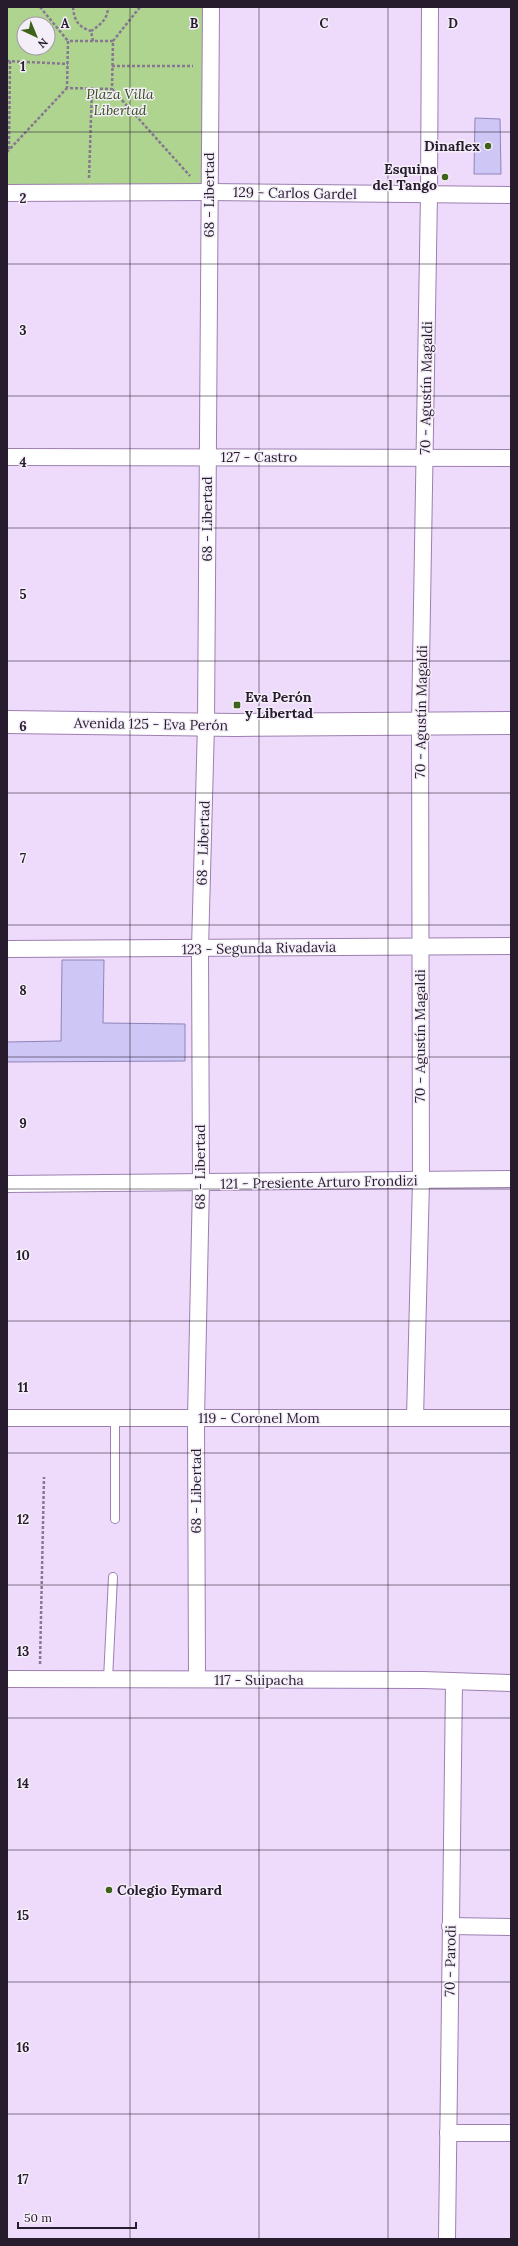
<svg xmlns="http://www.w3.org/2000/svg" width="518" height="2246" font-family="Lora,serif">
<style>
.green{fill:#aed490;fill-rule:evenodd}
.building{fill:#cec7f6;stroke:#8d84ba}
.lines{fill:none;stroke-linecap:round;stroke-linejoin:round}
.service-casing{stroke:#9d7fb0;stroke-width:10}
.minor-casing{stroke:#9d7fb0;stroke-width:18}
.secondary-casing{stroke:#9d7fb0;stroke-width:24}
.path{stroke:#877791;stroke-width:2.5;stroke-dasharray:3 2;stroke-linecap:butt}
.service{stroke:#fff;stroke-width:8}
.minor{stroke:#fff;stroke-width:16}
.secondary{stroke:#fff;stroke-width:22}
.grid{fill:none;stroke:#271b2e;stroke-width:1;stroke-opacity:0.55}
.poi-dot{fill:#3e6219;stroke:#f4eef8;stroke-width:1.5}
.labels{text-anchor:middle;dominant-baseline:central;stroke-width:3;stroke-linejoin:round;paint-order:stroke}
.park-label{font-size:14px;font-style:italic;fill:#344e1b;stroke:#f4eef8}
.poi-label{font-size:14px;font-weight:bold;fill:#271b2e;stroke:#f4eef8;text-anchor:end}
.street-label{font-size:14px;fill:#271b2e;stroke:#f4eef8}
.grid-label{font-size:13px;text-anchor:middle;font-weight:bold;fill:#271b2e;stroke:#f4eef8;stroke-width:3;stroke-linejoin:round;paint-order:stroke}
</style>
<rect width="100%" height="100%" fill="#eedbfb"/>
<path class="green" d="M7,7H211L209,192L7,193ZM24,24H48V48H24Z"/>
<g class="building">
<path d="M475,118L500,119L501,174H474Z"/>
<path d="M62,960H104L103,1023L185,1024V1061L7,1062V1042L61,1041Z"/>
</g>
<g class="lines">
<defs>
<g id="service">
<path d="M115,1519V1418"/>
<path d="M108,1679L113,1577"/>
</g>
<g id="minor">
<path d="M7,193L209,192L511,195"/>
<path d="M7,457L511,458"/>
<path d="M7,949L511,946"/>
<path d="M7,1184L511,1179"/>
<path d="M7,1418H511"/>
<path d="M415,1418L421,1181L420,723L429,194L430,7"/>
<path d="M7,1679L423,1680L511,1683"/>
<path d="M197,1679L196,1419L201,1183L200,949L206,724L211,7"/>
<path d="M450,1926L511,1927"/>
<path d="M448,2133H511"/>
<path d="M447,2239L454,1683"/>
</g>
<path id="secondary" d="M7,722L236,725L511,723"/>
</defs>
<use href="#service" class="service-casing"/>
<use href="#minor" class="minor-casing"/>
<use href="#secondary" class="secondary-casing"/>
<g class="path">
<path d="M40,7L68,41"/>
<path d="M73,7C74,20 78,27 91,31"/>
<path d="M93,41L91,31C100,25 108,19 108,7"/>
<path d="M113,41H68L67,88L112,89L113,41L140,7"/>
<path d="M7,61L68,64"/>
<path d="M112,66H193"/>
<path d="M112,89L190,176"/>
<path d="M9,149L10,61"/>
<path d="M7,152L67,88"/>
<path d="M89,178L92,88"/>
<path d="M40,1664L44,1477"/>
</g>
<use href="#service" class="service"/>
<use href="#minor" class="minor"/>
<use href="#secondary" class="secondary"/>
</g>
<path class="grid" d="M130,7V2239M259,7V2239M388,7V2239M7,132H511M7,264H511M7,396H511M7,528H511M7,661H511M7,793H511M7,925H511M7,1057H511M7,1189H511M7,1321H511M7,1453H511M7,1585H511M7,1718H511M7,1850H511M7,1982H511M7,2114H511"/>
<g class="poi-dot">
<circle cx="488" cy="146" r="4"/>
<circle cx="445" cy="177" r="4"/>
<rect x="233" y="701" width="8" height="8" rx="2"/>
<circle cx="109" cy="1890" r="4"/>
</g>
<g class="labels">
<g class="park-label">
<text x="120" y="94">Plaza Villa<tspan x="120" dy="16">Libertad</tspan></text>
</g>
<g class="poi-label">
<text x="480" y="146">Dinaflex</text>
<text x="437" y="169">Esquina<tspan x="437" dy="16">del Tango</tspan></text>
<text x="245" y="697" text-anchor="start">Eva Perón<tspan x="245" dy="16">y Libertad</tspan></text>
<text x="117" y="1890" text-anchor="start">Colegio Eymard</text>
</g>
<g class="street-label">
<text transform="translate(295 193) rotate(1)">129 - Carlos Gardel</text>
<text transform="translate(209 195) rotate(-90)">68 - Libertad</text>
<text transform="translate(426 388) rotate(-89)">70 - Agustín Magaldi</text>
<text x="259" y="457">127 - Castro</text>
<text transform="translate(207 519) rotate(-90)">68 - Libertad</text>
<text transform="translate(421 712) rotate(-89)">70 - Agustín Magaldi</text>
<text transform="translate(151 724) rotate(1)">Avenida 125 - Eva Perón</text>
<text transform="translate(203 843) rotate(-88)">68 - Libertad</text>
<text transform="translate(259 948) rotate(-1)">123 - Segunda Rivadavia</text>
<text transform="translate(420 1036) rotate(-90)">70 - Agustín Magaldi</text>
<text transform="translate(200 1167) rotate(-90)">68 - Libertad</text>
<text transform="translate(319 1182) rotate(-1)">121 - Presiente Arturo Frondizi</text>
<text x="259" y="1418">119 - Coronel Mom</text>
<text transform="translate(196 1491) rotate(-90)">68 - Libertad</text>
<text x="259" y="1680">117 - Suipacha</text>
<text transform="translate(450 1961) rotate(-89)">70 - Parodi</text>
</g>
</g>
<g class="grid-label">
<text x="65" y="28">A</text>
<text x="194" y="28">B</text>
<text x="324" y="28">C</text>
<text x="453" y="28">D</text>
<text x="23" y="71">1</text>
<text x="23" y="203">2</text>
<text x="23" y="335">3</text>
<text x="23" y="467">4</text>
<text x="23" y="599">5</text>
<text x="23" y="731">6</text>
<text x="23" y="863">7</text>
<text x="23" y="995">8</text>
<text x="23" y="1128">9</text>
<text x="23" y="1260">10</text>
<text x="23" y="1392">11</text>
<text x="23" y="1524">12</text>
<text x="23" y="1656">13</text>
<text x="23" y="1788">14</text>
<text x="23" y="1920">15</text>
<text x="23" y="2052">16</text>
<text x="23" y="2184">17</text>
</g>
<rect width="518" height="2246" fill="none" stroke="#271b2e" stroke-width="16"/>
<g transform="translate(36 36) rotate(136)"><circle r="19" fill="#f4eef8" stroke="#a29aa7"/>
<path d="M0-3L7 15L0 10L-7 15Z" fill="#3e6219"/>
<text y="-6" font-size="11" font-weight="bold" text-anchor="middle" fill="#271b2e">N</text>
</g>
<path d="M18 2222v6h118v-6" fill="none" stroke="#271b2e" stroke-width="2"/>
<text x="24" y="2222" font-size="12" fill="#271b2e" stroke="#f4eef8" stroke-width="3" paint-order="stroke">50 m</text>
</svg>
